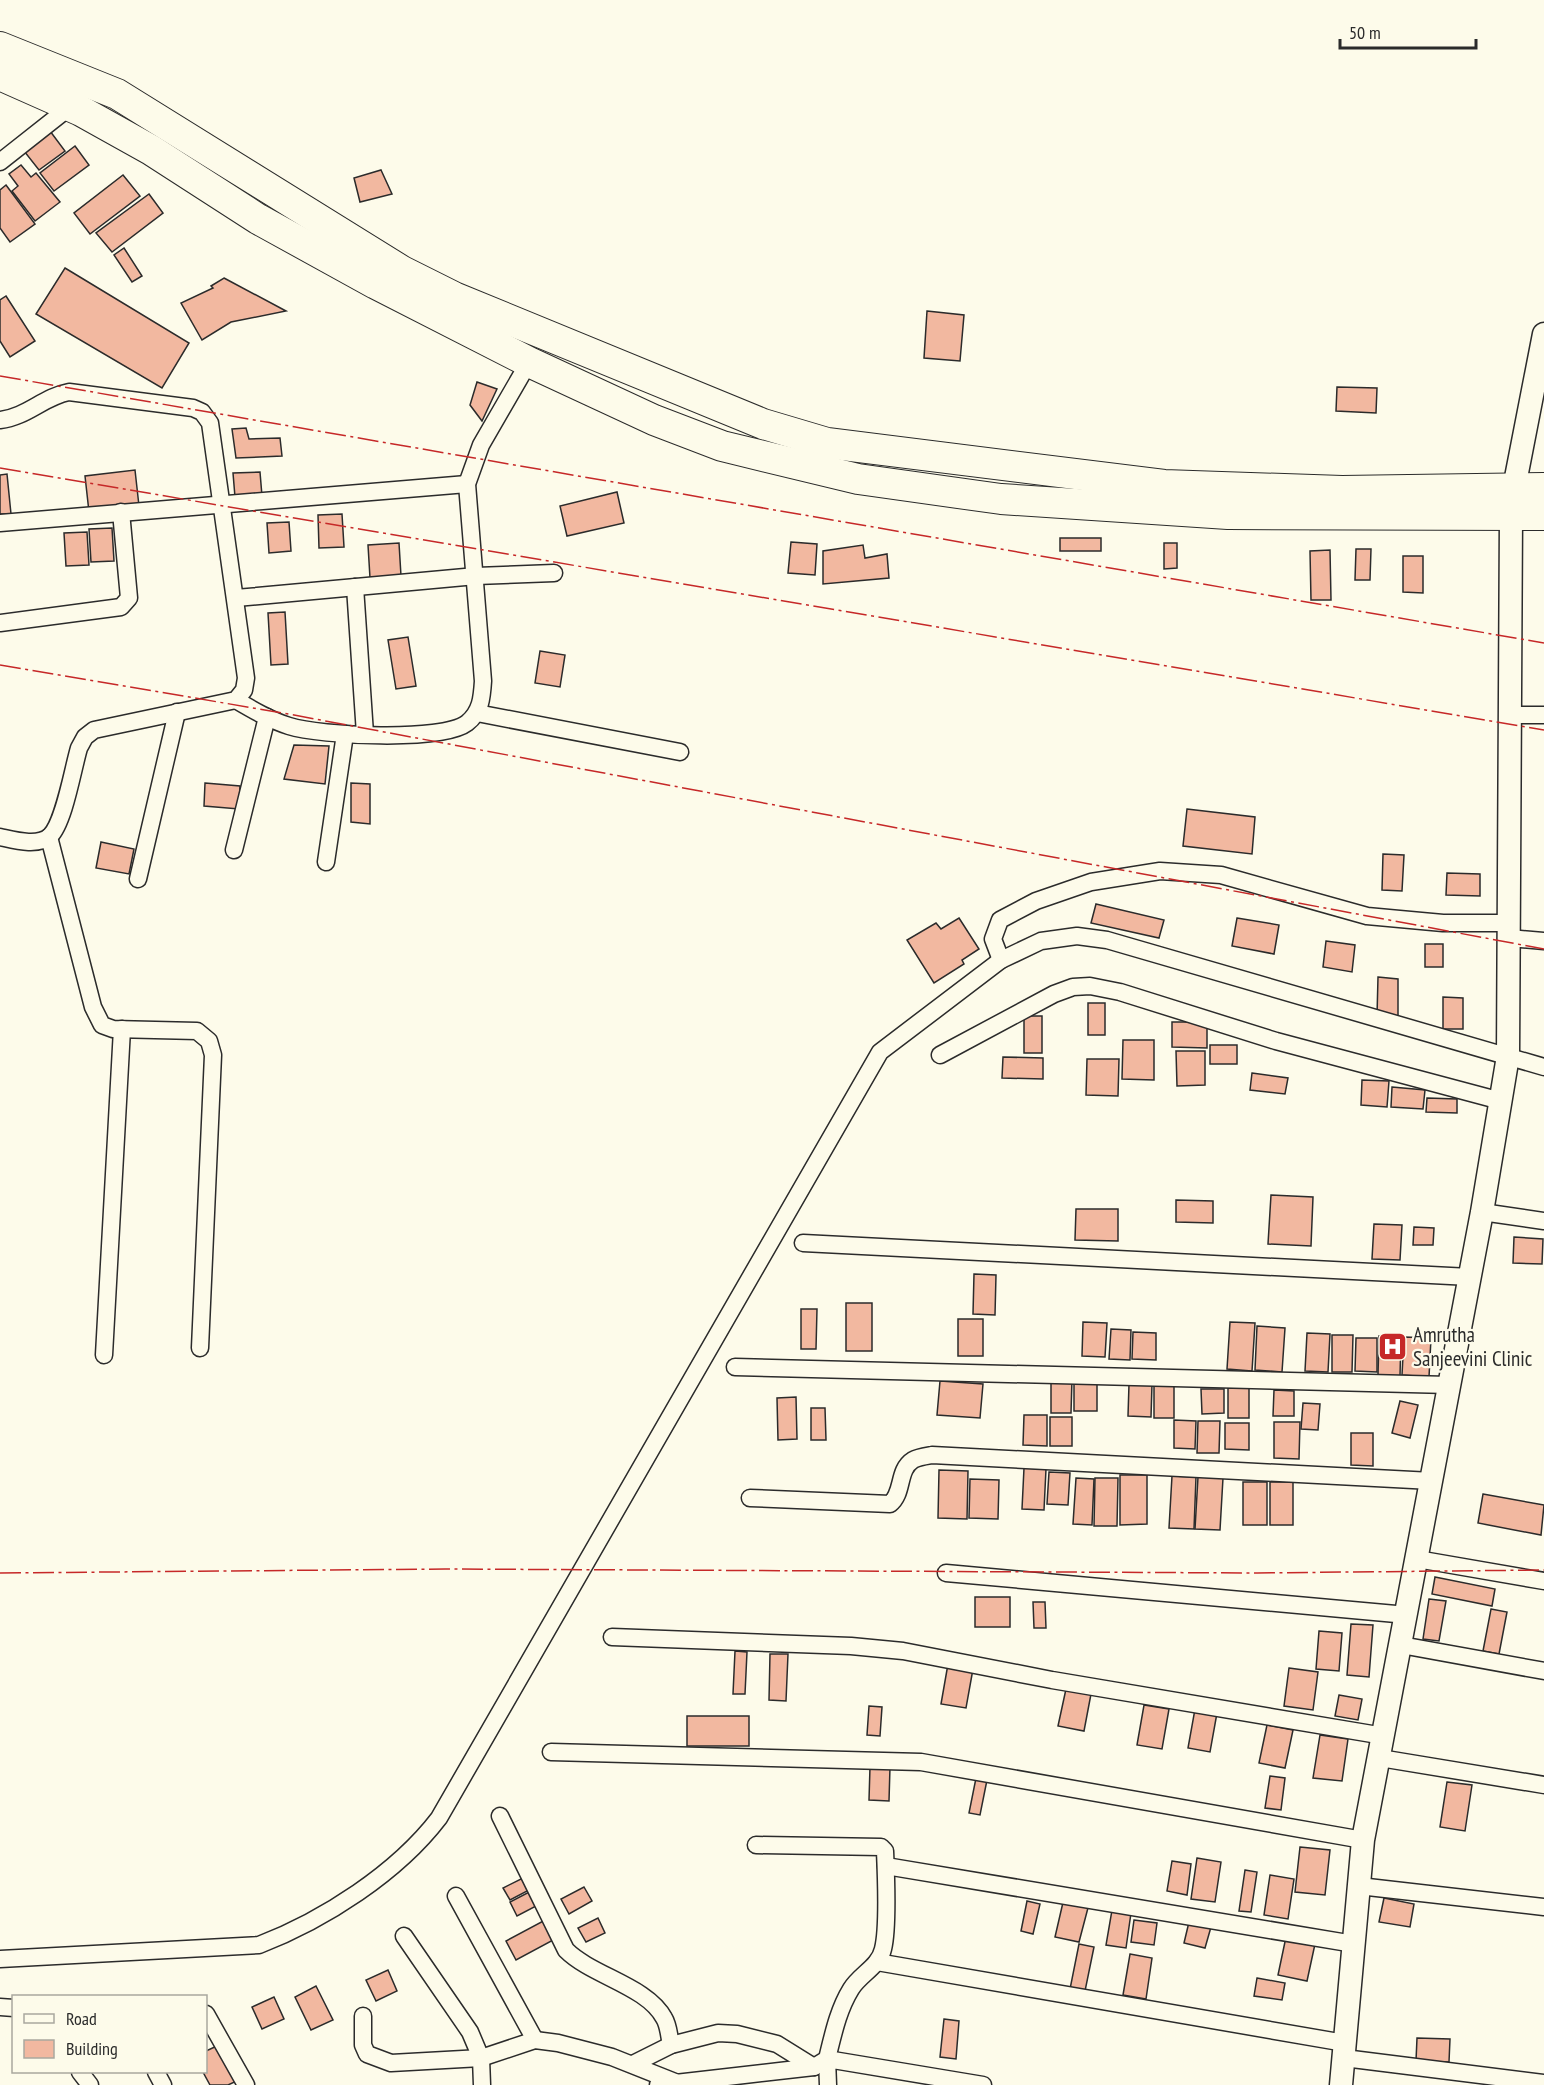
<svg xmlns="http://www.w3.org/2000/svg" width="1544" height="2085" font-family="'PT Sans Narrow',sans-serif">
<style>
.building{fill:#f2b8a0;stroke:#2b2b2b;stroke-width:1.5}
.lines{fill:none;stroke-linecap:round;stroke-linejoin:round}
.street-casing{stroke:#2b2b2b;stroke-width:19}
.secondary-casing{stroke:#2b2b2b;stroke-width:25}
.highway-casing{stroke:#2b2b2b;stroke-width:32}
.street{stroke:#fdfbea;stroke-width:16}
.secondary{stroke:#fdfbea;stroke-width:22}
.highway{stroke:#fdfbea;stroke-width:30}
.power{stroke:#c62828;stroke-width:1.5;stroke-dasharray:21 4.5 3 4.5;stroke-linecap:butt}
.labels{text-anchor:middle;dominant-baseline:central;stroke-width:4.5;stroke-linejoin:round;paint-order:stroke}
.poi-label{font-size:21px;fill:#2b2b2b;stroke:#fdfbea;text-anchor:start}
</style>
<rect width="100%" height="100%" fill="#fdfbea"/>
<g class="building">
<path d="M50,131L65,151L39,170L24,151Z"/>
<path d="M75,146L89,165L54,191L40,173Z"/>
<path d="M21,165L31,177L36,173L60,202L35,221L12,191L18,186L9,174Z"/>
<path d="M381,170L392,194L360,202L354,178Z"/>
<path d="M123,175L140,196L90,234L74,213Z"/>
<path d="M6,185L35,224L10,242L0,228V190Z"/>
<path d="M149,194L163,213L112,252L96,233Z"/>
<path d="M124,248L142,276L132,282L114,255Z"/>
<path d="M65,268L189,343L162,388L36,314Z"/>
<path d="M224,278L286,311L231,322L202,340L181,303L213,288L211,286Z"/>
<path d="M6,296L35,341L10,357L0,341V300Z"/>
<path d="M927,311L964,315L960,361L924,358Z"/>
<path d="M477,382L497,389L482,421L470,405Z"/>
<path d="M1337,387L1377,388L1376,413L1336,411Z"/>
<path d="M246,428L249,439L280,438L282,456L236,458L232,429Z"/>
<path d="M135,470L139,506L89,512L85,476Z"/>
<path d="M260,472L262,496L235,497L233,473Z"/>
<path d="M7,474L11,514H0V475Z"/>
<path d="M617,492L624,523L567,536L560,506Z"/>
<path d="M342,514L344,547L319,548L318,515Z"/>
<path d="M289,522L291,551L269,553L267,523Z"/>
<path d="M112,528L114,561L91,562L89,529Z"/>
<path d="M87,532L89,565L66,566L64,533Z"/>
<rect x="1060" y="538" width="41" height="13"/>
<path d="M791,542L817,544L815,575L788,573Z"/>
<path d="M399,543L401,576L370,578L368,545Z"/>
<path d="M1164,543H1177V568L1164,569Z"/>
<path d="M863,545L865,558L887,554L889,578L823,584V551Z"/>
<path d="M1356,549H1371L1370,580H1355Z"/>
<path d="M1330,550L1331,600H1311L1310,551Z"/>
<path d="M1403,556H1423V593L1403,592Z"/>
<path d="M285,612L288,664L271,665L268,613Z"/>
<path d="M408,637L416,686L396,689L388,640Z"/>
<path d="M540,651L565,655L560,687L535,683Z"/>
<path d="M294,745L329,746L325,784L284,779Z"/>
<path d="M205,783L240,786L239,809L204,806Z"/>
<path d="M351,783L370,784V824L351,822Z"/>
<path d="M1187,809L1255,817L1252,854L1183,846Z"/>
<path d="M101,842L134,849L129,874L96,868Z"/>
<path d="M1383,854L1404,855L1402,891L1382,890Z"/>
<path d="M1447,873L1480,874V896L1446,895Z"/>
<path d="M1096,904L1164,920L1159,938L1091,923Z"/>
<path d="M959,918L979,949L962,960L964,964L934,983L907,940L936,923L941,929Z"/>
<path d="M1237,918L1279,925L1274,954L1232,946Z"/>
<path d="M1326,941L1355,945L1352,972L1323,967Z"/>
<rect x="1425" y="944" width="18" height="23"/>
<path d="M1378,977L1398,979V1018L1377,1016Z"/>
<path d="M1443,997L1463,998V1029H1443Z"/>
<rect x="1088" y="1003" width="17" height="32"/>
<rect x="1024" y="1016" width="18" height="37"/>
<path d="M1172,1022H1207V1048L1172,1047Z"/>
<path d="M1123,1040H1154V1080L1122,1079Z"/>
<rect x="1210" y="1045" width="27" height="19"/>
<path d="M1176,1051H1205V1085L1177,1086Z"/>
<path d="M1003,1057L1043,1058V1079L1002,1078Z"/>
<path d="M1087,1059H1119L1118,1096L1086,1095Z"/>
<path d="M1252,1073L1288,1078L1285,1094L1250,1090Z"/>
<path d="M1362,1080L1389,1081L1387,1107L1361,1105Z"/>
<path d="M1392,1087L1425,1090L1423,1109L1391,1107Z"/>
<path d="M1427,1098L1457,1099V1113L1426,1112Z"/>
<path d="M1271,1195L1313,1197L1311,1246L1268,1244Z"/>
<path d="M1176,1200L1213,1201V1223L1176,1222Z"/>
<path d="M1076,1209H1118V1241L1075,1240Z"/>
<path d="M1374,1224L1402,1225L1400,1260L1372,1259Z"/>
<path d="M1414,1227L1434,1228L1433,1245H1413Z"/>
<path d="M1514,1237L1543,1239L1542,1264L1513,1263Z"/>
<path d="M974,1274L996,1275L995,1315L973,1314Z"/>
<rect x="846" y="1303" width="26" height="48"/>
<path d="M801,1309H817L816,1349H801Z"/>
<rect x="958" y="1319" width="25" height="37"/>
<path d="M1083,1322L1107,1323L1105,1357L1082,1356Z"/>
<path d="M1230,1322L1255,1323L1252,1371L1227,1369Z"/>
<path d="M1257,1326L1285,1328L1282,1372L1255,1370Z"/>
<path d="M1111,1329L1131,1330L1130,1360L1109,1359Z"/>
<path d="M1133,1332L1156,1333V1360L1132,1359Z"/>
<path d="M1307,1333L1330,1334L1328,1372L1305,1371Z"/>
<path d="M1332,1335H1353L1352,1372H1332Z"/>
<path d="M1379,1336L1401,1337L1400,1376L1378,1375Z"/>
<path d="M1404,1337L1431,1338L1429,1377L1402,1375Z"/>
<path d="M1356,1338H1377V1372L1355,1371Z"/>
<path d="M1097,1378V1411H1074V1379Z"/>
<path d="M1051,1379H1072L1071,1413H1051Z"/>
<path d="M940,1381L983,1384L980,1418L937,1415Z"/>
<path d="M1129,1384H1152L1151,1417L1128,1416Z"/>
<rect x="1154" y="1384" width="20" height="34"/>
<rect x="1228" y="1388" width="21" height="30"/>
<path d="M1201,1389H1224V1413L1202,1414Z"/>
<path d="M1274,1390L1294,1391V1416H1273Z"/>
<path d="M796,1397L797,1439L778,1440L777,1398Z"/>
<path d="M1400,1401L1418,1405L1410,1438L1392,1433Z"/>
<path d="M1303,1403L1320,1404L1318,1430L1301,1429Z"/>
<path d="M811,1408H825L826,1440H811Z"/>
<path d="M1024,1415H1047V1446L1023,1445Z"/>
<rect x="1050" y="1417" width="22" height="29"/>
<path d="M1174,1420L1196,1421L1195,1449L1174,1448Z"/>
<path d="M1198,1421H1220L1219,1453H1197Z"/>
<path d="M1274,1422H1300L1299,1459L1274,1458Z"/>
<path d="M1225,1423H1249V1450L1225,1449Z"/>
<path d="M1351,1433H1373V1466L1351,1465Z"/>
<path d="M1024,1468L1046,1469L1044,1510L1022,1509Z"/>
<path d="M939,1470L968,1471L967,1519L938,1518Z"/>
<path d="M1049,1472L1070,1473L1068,1505L1047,1504Z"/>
<path d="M1120,1475H1147V1524L1120,1525Z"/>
<path d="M1172,1476L1196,1477L1194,1529L1169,1528Z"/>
<path d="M1198,1477L1223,1478L1220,1530L1195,1529Z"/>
<path d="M1076,1478L1094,1479L1092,1525L1073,1524Z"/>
<path d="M1095,1478H1118L1117,1526H1094Z"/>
<path d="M970,1479L999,1480L998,1519L969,1518Z"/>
<rect x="1243" y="1482" width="24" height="43"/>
<rect x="1270" y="1482" width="23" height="43"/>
<path d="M1483,1494L1544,1505L1541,1535L1478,1523Z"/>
<path d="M1435,1577L1495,1589L1492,1606L1432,1594Z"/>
<rect x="975" y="1597" width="35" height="30"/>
<path d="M1429,1599L1446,1601L1439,1641L1423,1639Z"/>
<path d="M1033,1602H1045L1046,1628H1034Z"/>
<path d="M1491,1609L1507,1612L1499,1654L1483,1651Z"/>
<path d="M1351,1624L1373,1625L1369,1677L1347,1675Z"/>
<path d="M1319,1631L1342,1633L1339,1671L1316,1669Z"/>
<path d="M735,1651L747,1652L745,1694H733Z"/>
<path d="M770,1654H788L786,1701L769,1700Z"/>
<path d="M948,1664L973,1669L966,1708L941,1704Z"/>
<path d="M1289,1668L1318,1672L1313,1710L1284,1706Z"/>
<path d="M1066,1689L1091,1694L1084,1731L1058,1726Z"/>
<path d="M1339,1695L1362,1699L1358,1720L1335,1716Z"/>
<path d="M1144,1705L1169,1709L1162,1749L1137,1745Z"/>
<path d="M869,1706L882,1707L880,1736L867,1735Z"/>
<path d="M1195,1709L1217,1713L1210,1752L1188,1748Z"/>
<rect x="687" y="1716" width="62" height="30"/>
<path d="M1267,1725L1293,1730L1285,1768L1259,1763Z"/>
<path d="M1320,1735L1348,1739L1342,1781L1313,1778Z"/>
<path d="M870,1767H890L889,1801L869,1800Z"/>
<path d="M1270,1776L1285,1778L1281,1810L1265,1808Z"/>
<path d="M976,1778L987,1780L980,1815L969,1813Z"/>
<path d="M1447,1782L1472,1785L1465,1831L1440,1827Z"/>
<path d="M1300,1847L1330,1850L1325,1895L1295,1892Z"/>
<path d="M1197,1858L1221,1862L1215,1902L1191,1899Z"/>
<path d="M1172,1861L1191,1864L1187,1895L1167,1891Z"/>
<path d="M1245,1870L1257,1872L1251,1912L1239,1911Z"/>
<path d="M1270,1875L1294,1879L1288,1919L1264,1915Z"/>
<path d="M525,1877L531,1889L510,1900L503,1888Z"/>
<path d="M584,1887L592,1901L569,1914L561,1899Z"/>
<path d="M533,1890L540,1904L517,1916L510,1902Z"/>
<path d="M1064,1898L1089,1904L1079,1942L1055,1937Z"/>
<path d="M1384,1898L1414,1904L1410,1927L1379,1922Z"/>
<path d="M1027,1901L1040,1904L1033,1934L1021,1931Z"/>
<path d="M1112,1910L1131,1913L1126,1948L1106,1945Z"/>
<path d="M598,1918L605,1933L586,1942L578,1928Z"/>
<path d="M547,1919L557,1938L516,1960L506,1941Z"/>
<path d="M1134,1920L1157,1923L1154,1945L1131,1942Z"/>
<path d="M1189,1922L1211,1927L1205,1948L1184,1943Z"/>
<path d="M1286,1937L1315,1944L1307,1981L1278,1975Z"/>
<path d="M1079,1944L1094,1947L1084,1996L1069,1994Z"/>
<path d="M1130,1954L1152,1958L1146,1999L1123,1995Z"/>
<path d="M388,1970L397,1991L376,2001L366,1980Z"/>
<path d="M1257,1978L1285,1983L1282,2000L1254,1996Z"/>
<path d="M316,1986L333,2020L311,2030L295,1997Z"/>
<path d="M274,1997L284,2019L262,2029L252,2007Z"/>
<path d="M944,2019L959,2021L956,2059L940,2057Z"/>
<path d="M1417,2038L1450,2039L1449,2062L1416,2061Z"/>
<path d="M221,2044L239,2080L228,2085H210L203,2072L206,2051Z"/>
</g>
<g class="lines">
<defs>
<g id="street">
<path d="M0,162L71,106"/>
<path d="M0,420C27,417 43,397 69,392L193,408L202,412L210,423L246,678L244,690L236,700L94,730L85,737L79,748C73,768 64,823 50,836C38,847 14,840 0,837"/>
<path d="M0,523L467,484"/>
<path d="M355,587L365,734"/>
<path d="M236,598L476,576L554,573"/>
<path d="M0,623L121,607L129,598L121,512"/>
<path d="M236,700C253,710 270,720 289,726C321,736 442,742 467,723C481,712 482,697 483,681L467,484L481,445L529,362"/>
<path d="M477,713L680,752"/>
<path d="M1511,715H1544"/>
<path d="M49,837L93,1007L102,1025L113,1029L197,1031L209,1041L213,1055L200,1348"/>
<path d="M234,850L267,717"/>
<path d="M326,862L345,734"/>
<path d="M138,879L177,712"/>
<path d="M1509,938L1544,941"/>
<path d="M1001,960L993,939L1000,920L1036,901L1091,882L1160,871L1221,875L1367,916L1443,923H1509"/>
<path d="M940,1055L1054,994L1073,987L1090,986L1120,992L1276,1041L1501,1101"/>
<path d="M1482,1212L1544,1221"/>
<path d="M803,1243L1470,1277"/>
<path d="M104,1355L122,1029"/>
<path d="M735,1367L1449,1385"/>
<path d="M750,1498L890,1504C904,1493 897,1470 913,1460C918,1457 926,1456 932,1455L1432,1481"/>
<path d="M1417,1559L1544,1581"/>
<path d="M946,1573L1407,1615"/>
<path d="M612,1637L851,1646L903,1651L1052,1680L1384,1736"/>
<path d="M1401,1645L1544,1671"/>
<path d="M551,1752L921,1762L1363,1840"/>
<path d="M1380,1758L1544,1785"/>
<path d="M500,1816L566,1950C592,1976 647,1986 664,2018C669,2026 669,2037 671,2045"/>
<path d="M886,1866L1354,1944"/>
<path d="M1359,1886L1544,1907"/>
<path d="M456,1896L535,2040"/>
<path d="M404,1936L470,2032L481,2058L482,2085"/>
<path d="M0,1959L259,1945C324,1920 397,1873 439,1818L880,1052L1001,960L1041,941L1077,936L1107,940L1544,1067"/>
<path d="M877,1962L1345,2043"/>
<path d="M0,2007L14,2008"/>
<path d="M206,2014L246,2085"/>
<path d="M363,2016V2045L367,2054L391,2063L481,2058L535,2040L558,2043L612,2057L675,2082"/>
<path d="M1344,2058L1544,2083"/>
<path d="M633,2064L671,2045L718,2033L737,2034L777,2044L814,2067"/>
<path d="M80,2072L90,2085"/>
<path d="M156,2072L163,2085"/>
<path d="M658,2085L814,2067L827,2059C833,2035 838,2010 851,1989C860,1974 879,1967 883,1949C888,1929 886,1873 885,1851L881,1847L756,1845"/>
<path d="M828,2085L827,2059L983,2085"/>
</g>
<path id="secondary" d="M1341,2085L1363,1840L1482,1212L1508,1056L1511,514L1514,488L1544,334"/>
<g id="highway">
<path d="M0,47L117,94L402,271L454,297L763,424L827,443L1164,485L1342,491L1544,488"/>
<path d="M0,75L81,111L151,150L258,219L376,284L529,362L654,420L722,446L858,479L1001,499L1228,514L1544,515"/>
</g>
</defs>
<use href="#street" class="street-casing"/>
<use href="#secondary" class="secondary-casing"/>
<use href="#highway" class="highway-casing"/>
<use href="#street" class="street"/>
<use href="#secondary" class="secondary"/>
<use href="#highway" class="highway"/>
<g class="power">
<path d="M0,376L1544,643"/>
<path d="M0,468L1544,730"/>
<path d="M0,665L283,713L1544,949"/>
<path d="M0,1573L445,1569L1257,1573L1544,1570"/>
</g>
</g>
<defs>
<symbol id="hospital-square" viewBox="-11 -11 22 22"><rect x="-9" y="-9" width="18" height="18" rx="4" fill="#c62828" stroke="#fdfbea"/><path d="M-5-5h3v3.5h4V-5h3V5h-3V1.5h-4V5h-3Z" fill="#fff"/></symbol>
</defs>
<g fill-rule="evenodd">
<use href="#hospital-square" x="1376" y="1330" width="33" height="33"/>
</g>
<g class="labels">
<g class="poi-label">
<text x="1413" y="1334">Amrutha<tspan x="1413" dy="24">Sanjeevini Clinic</tspan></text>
</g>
</g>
<rect x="12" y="1995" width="195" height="78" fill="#fdfbea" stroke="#a9a89e" stroke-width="1.5"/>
<rect x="24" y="2014" width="30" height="9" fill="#fdfbea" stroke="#a9a89e" stroke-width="1.5"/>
<text x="66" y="2025" font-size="18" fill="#2b2b2b">Road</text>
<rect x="24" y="2040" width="30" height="18" fill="#f2b8a0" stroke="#a9a89e" stroke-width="1.5"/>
<text x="66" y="2055" font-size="18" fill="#2b2b2b">Building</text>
<path d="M1340 39v9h136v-9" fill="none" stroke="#2b2b2b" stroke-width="3"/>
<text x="1349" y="39" font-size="18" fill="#2b2b2b" stroke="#fdfbea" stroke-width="4.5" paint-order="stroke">50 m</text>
</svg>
